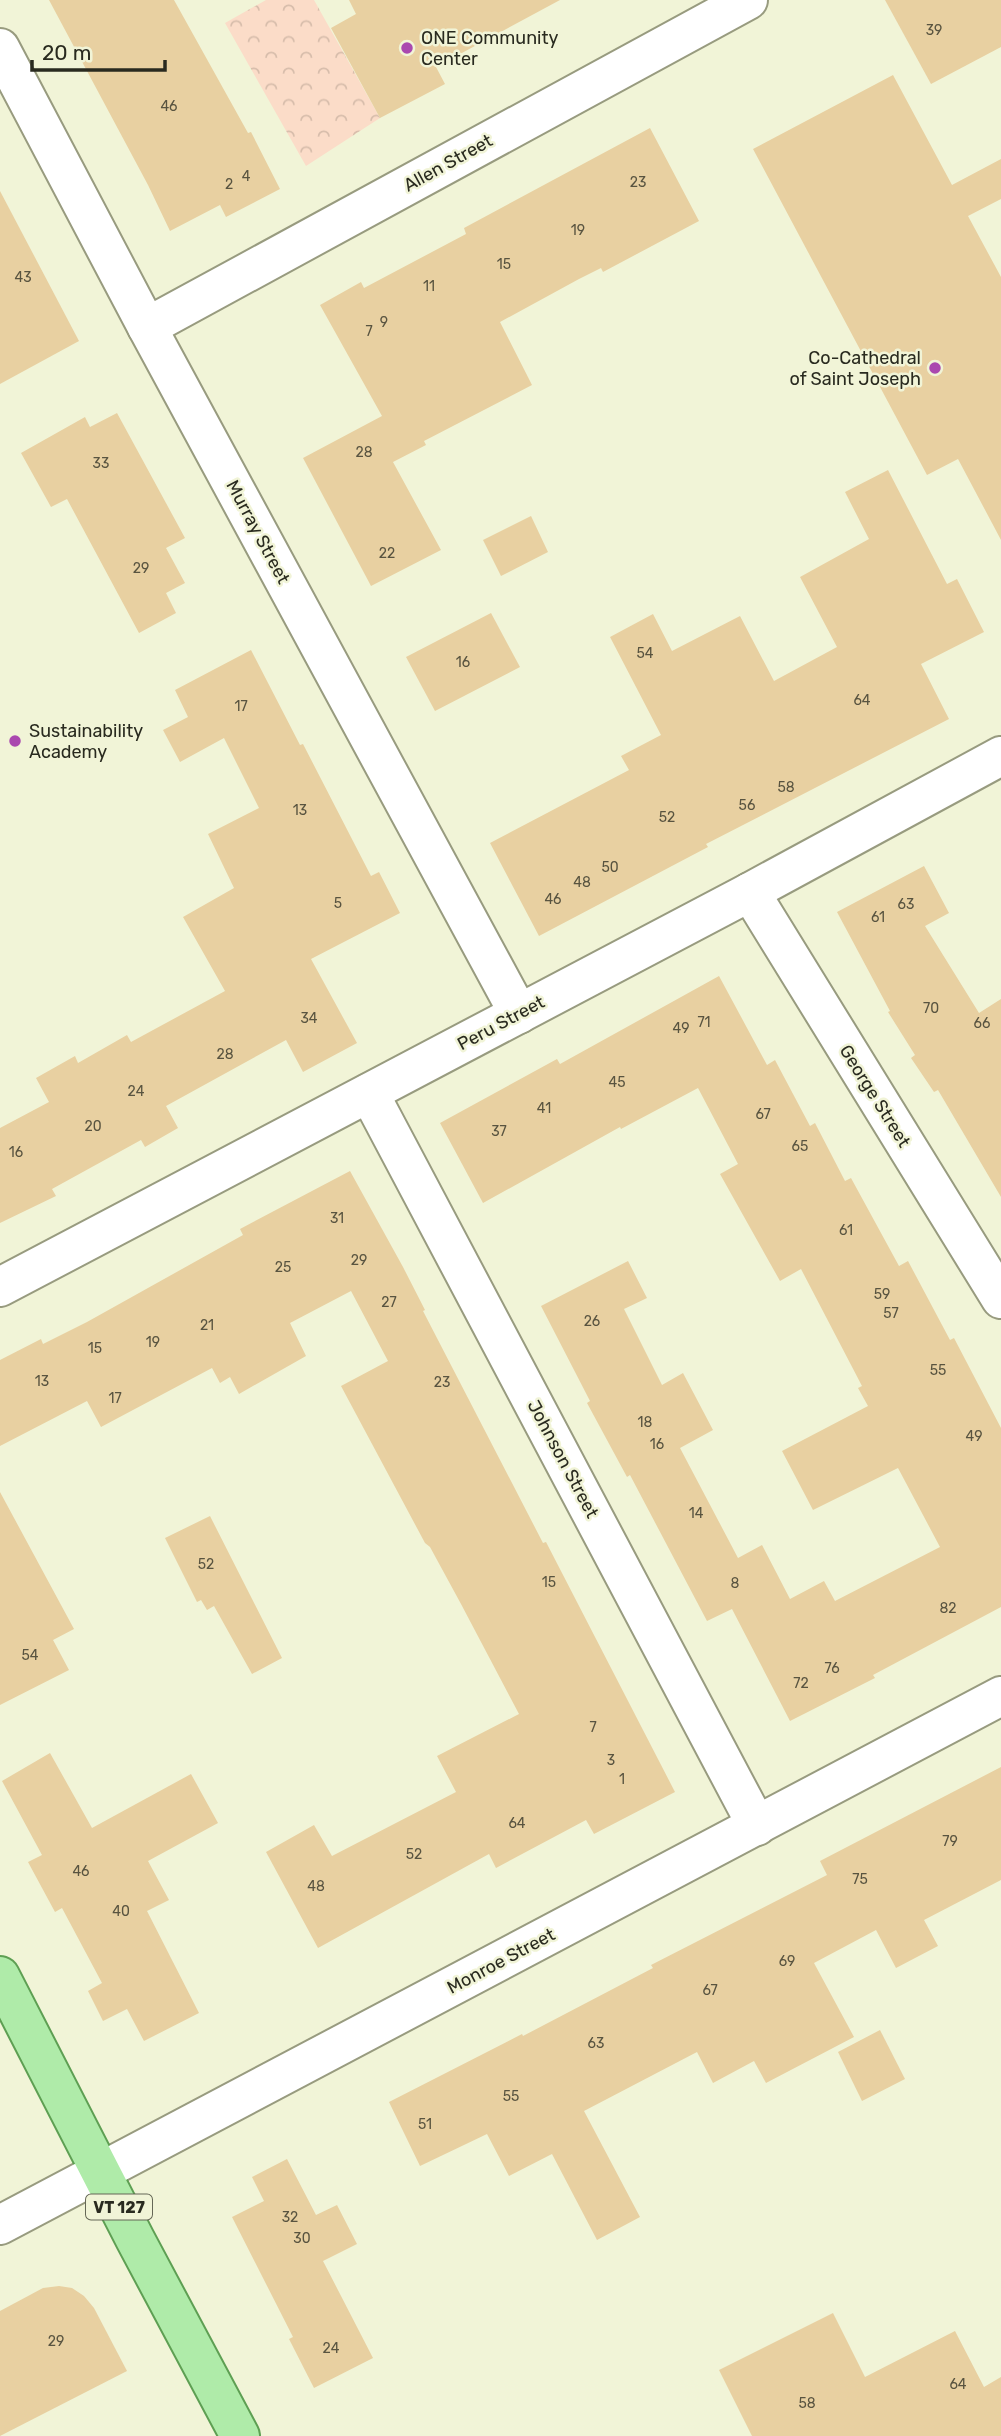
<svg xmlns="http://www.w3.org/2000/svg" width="1001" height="2436" font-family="Rubik,sans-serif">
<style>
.park{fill:url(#park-crowns)}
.building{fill:#e8d0a1}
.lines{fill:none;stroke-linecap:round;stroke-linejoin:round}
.minor-casing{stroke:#989b7f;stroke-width:42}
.major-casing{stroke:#5e9f53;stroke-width:42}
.minor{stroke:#fff;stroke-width:38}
.major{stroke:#afeba9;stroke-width:38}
.poi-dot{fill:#aa48af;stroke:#f1f4d7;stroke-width:2.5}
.labels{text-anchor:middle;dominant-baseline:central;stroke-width:5;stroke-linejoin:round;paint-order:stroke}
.number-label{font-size:14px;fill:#595440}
.shield{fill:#f1f4d7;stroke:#656756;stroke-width:2}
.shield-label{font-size:16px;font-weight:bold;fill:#292a1f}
.poi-label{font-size:18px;fill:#292a1f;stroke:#f1f4d7;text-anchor:start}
.street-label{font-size:18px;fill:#292a1f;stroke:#f1f4d7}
</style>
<defs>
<pattern id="park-crowns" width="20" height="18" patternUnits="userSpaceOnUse" patternTransform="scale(1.75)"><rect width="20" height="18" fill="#fbdcc8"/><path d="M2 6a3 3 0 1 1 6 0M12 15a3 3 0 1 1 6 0" fill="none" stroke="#d7bdab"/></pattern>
</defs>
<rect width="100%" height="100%" fill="#f1f4d7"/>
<path class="park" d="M266,0H314L380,118L306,166L225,23Z"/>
<g class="building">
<path d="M49,0H174L248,133L251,132L280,189L226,217L220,205L170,231L148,185Z"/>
<path d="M349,0H560L436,67L445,84L380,118L331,28L356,14Z"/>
<path d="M885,0H1001V47L931,84Z"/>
<path d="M893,75L952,185L1001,159V199L968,216L1001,277V540L958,459L927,475L753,149Z"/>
<path d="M650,128L699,221L603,272L601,268L579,279L500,322L532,385L424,441L426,445L393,462L441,550L371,586L303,458L382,416L320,305L361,282L364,288L466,234L464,228Z"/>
<path d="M0,191L79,341L0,384Z"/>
<path d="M117,413L185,538L166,548L185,583L166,593L176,613L139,633L67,499L51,507L21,453L85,417L90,427Z"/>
<path d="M888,470L947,584L957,579L984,632L921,664L949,719L706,844L708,847L539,936L490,843L629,770L621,756L661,735L610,637L653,614L672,651L740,616L774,681L837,647L800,577L869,539L845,492Z"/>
<path d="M531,516L548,552L501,576L483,540Z"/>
<path d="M491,613L520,667L435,711L406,657Z"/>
<path d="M251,650L300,745L303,744L371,876L379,872L400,913L311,959L357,1043L303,1072L286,1040L166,1106L178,1128L145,1147L141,1140L52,1189L56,1196L0,1223V1128L49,1102L36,1078L75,1056L78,1063L127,1035L131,1042L225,991L183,917L234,888L208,834L259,808L224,738L180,762L163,730L188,717L175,690Z"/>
<path d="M924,866L949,913L925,926L979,1013L1001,999V1197L938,1090L934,1092L911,1058L915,1055L888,1012L890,1011L837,912Z"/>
<path d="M719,976L767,1065L775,1060L810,1126L815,1123L845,1181L851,1178L899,1266L908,1261L950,1340L954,1338L1001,1428V1607L873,1675L875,1678L790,1721L732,1609L707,1621L630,1475L627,1477L587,1403L590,1401L541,1306L628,1261L647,1298L624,1309L662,1385L683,1373L713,1430L680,1448L738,1558L762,1545L790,1599L824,1581L835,1601L940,1547L898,1468L813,1510L782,1451L868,1406L858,1388L862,1386L801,1269L780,1281L720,1174L738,1164L698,1088L621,1129L620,1127L483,1203L440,1123L557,1059L560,1064Z"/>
<path d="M350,1171L403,1267L425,1310L423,1311L543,1543L546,1542L675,1792L594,1834L586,1820L496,1868L489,1854L318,1948L266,1852L314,1825L332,1856L456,1792L437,1756L519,1714L461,1604L430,1547L425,1543L341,1386L388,1361L351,1291L290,1323L306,1356L239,1394L230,1377L220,1383L212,1368L101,1427L87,1401L0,1446V1360L41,1339L43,1344L87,1322L243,1235L240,1229Z"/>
<path d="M0,1492L74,1629L53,1640L69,1670L0,1705Z"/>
<path d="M210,1516L282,1658L252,1674L214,1606L207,1610L201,1600L197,1602L165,1538Z"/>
<path d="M50,1753L92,1828L191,1774L218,1823L148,1861L169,1900L147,1911L199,2013L144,2041L127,2009L103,2021L88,1991L102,1983L62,1908L55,1912L28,1862L42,1855L2,1781Z"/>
<path d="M1001,1767V1880L924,1920L938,1946L896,1968L876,1930L814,1963L854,2037L766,2083L754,2061L713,2083L697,2052L584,2111L640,2217L597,2240L552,2154L509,2176L487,2134L420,2166L389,2102L522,2034L523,2036L653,1968L651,1965L827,1875L820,1861Z"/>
<path d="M880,2030L905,2079L862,2101L838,2052Z"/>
<path d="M287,2159L316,2215L337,2205L357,2244L323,2261L373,2358L314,2388L289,2339L293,2337L232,2217L264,2201L252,2177Z"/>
<path d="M59,2286L72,2288L84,2296L94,2308L127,2371L0,2436V2311L43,2288Z"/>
<path d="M833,2313L865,2377L955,2331L984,2387L1001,2377V2436H752L719,2370Z"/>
</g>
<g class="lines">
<defs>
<g id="minor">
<path d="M0,48L147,327L519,1014"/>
<path d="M147,327L748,0"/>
<path d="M750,892L1001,1299"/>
<path d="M369,1093L757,1826"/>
<path d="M0,1287L750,892L1001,756"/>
<path d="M0,2225L1001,1696"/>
</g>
<path id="major" d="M0,1976L135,2239L240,2436"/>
</defs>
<use href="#minor" class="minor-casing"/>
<use href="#major" class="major-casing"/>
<use href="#minor" class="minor"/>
<use href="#major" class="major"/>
</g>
<g class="poi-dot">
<circle cx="407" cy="48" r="7"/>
<circle cx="935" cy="368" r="7"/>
<circle cx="15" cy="741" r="7"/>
</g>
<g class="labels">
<g class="number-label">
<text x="934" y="30">39</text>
<text x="169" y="106">46</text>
<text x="246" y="176">4</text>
<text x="638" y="182">23</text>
<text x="229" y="184">2</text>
<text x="578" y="230">19</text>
<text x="504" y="264">15</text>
<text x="23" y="277">43</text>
<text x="429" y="286">11</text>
<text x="384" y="322">9</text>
<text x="369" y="331">7</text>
<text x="364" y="452">28</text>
<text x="101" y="463">33</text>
<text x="387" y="553">22</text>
<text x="141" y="568">29</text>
<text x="645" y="653">54</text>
<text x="463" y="662">16</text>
<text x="862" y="700">64</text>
<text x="241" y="706">17</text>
<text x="786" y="787">58</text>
<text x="747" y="805">56</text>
<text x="300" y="810">13</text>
<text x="667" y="817">52</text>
<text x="610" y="867">50</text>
<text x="582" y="882">48</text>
<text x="553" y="899">46</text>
<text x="338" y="903">5</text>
<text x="906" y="904">63</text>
<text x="878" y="917">61</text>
<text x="931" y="1008">70</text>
<text x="309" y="1018">34</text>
<text x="704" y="1022">71</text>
<text x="982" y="1023">66</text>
<text x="681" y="1028">49</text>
<text x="225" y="1054">28</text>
<text x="617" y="1082">45</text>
<text x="136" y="1091">24</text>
<text x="544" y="1108">41</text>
<text x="763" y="1114">67</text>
<text x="93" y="1126">20</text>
<text x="499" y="1131">37</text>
<text x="800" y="1146">65</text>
<text x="16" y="1152">16</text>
<text x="337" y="1218">31</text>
<text x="846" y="1230">61</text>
<text x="359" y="1260">29</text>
<text x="283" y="1267">25</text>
<text x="882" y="1294">59</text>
<text x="389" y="1302">27</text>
<text x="891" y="1313">57</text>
<text x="592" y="1321">26</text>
<text x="207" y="1325">21</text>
<text x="153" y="1342">19</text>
<text x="95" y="1348">15</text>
<text x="938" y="1370">55</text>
<text x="42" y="1381">13</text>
<text x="442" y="1382">23</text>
<text x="115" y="1398">17</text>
<text x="645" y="1422">18</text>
<text x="974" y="1436">49</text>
<text x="657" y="1444">16</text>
<text x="696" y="1513">14</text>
<text x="206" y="1564">52</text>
<text x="549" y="1582">15</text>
<text x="735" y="1583">8</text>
<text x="948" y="1608">82</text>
<text x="30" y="1655">54</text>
<text x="832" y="1668">76</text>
<text x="801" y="1683">72</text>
<text x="593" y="1727">7</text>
<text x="611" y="1760">3</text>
<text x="622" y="1779">1</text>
<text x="517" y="1823">64</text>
<text x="950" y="1841">79</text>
<text x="414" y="1854">52</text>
<text x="81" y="1871">46</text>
<text x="860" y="1879">75</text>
<text x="316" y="1886">48</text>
<text x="121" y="1911">40</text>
<text x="787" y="1961">69</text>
<text x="710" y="1990">67</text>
<text x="596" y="2043">63</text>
<text x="511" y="2096">55</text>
<text x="425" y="2124">51</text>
<text x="290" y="2217">32</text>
<text x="302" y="2238">30</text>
<text x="56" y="2341">29</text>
<text x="331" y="2348">24</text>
<text x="958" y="2384">64</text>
<text x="807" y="2403">58</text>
</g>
<rect class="shield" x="86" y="2194.5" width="66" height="25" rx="5"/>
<g class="shield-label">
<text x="119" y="2207">VT 127</text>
</g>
<g class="poi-label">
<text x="421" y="38">ONE Community<tspan x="421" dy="21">Center</tspan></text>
<text x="921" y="358" text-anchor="end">Co-Cathedral<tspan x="921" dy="21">of Saint Joseph</tspan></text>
<text x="29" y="731">Sustainability<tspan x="29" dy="21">Academy</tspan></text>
</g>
<g class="street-label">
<text transform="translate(448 163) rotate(-29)">Allen Street</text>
<text transform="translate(258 532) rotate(62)">Murray Street</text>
<text transform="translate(501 1023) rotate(-28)">Peru Street</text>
<text transform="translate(875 1096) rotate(58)">George Street</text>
<text transform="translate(563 1459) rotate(62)">Johnson Street</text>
<text transform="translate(501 1961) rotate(-28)">Monroe Street</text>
</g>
</g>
<path d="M32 60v10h133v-10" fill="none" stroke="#292a1f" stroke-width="3.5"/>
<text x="42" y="60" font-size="21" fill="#292a1f" stroke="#f1f4d7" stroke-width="5" paint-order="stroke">20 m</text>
</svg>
